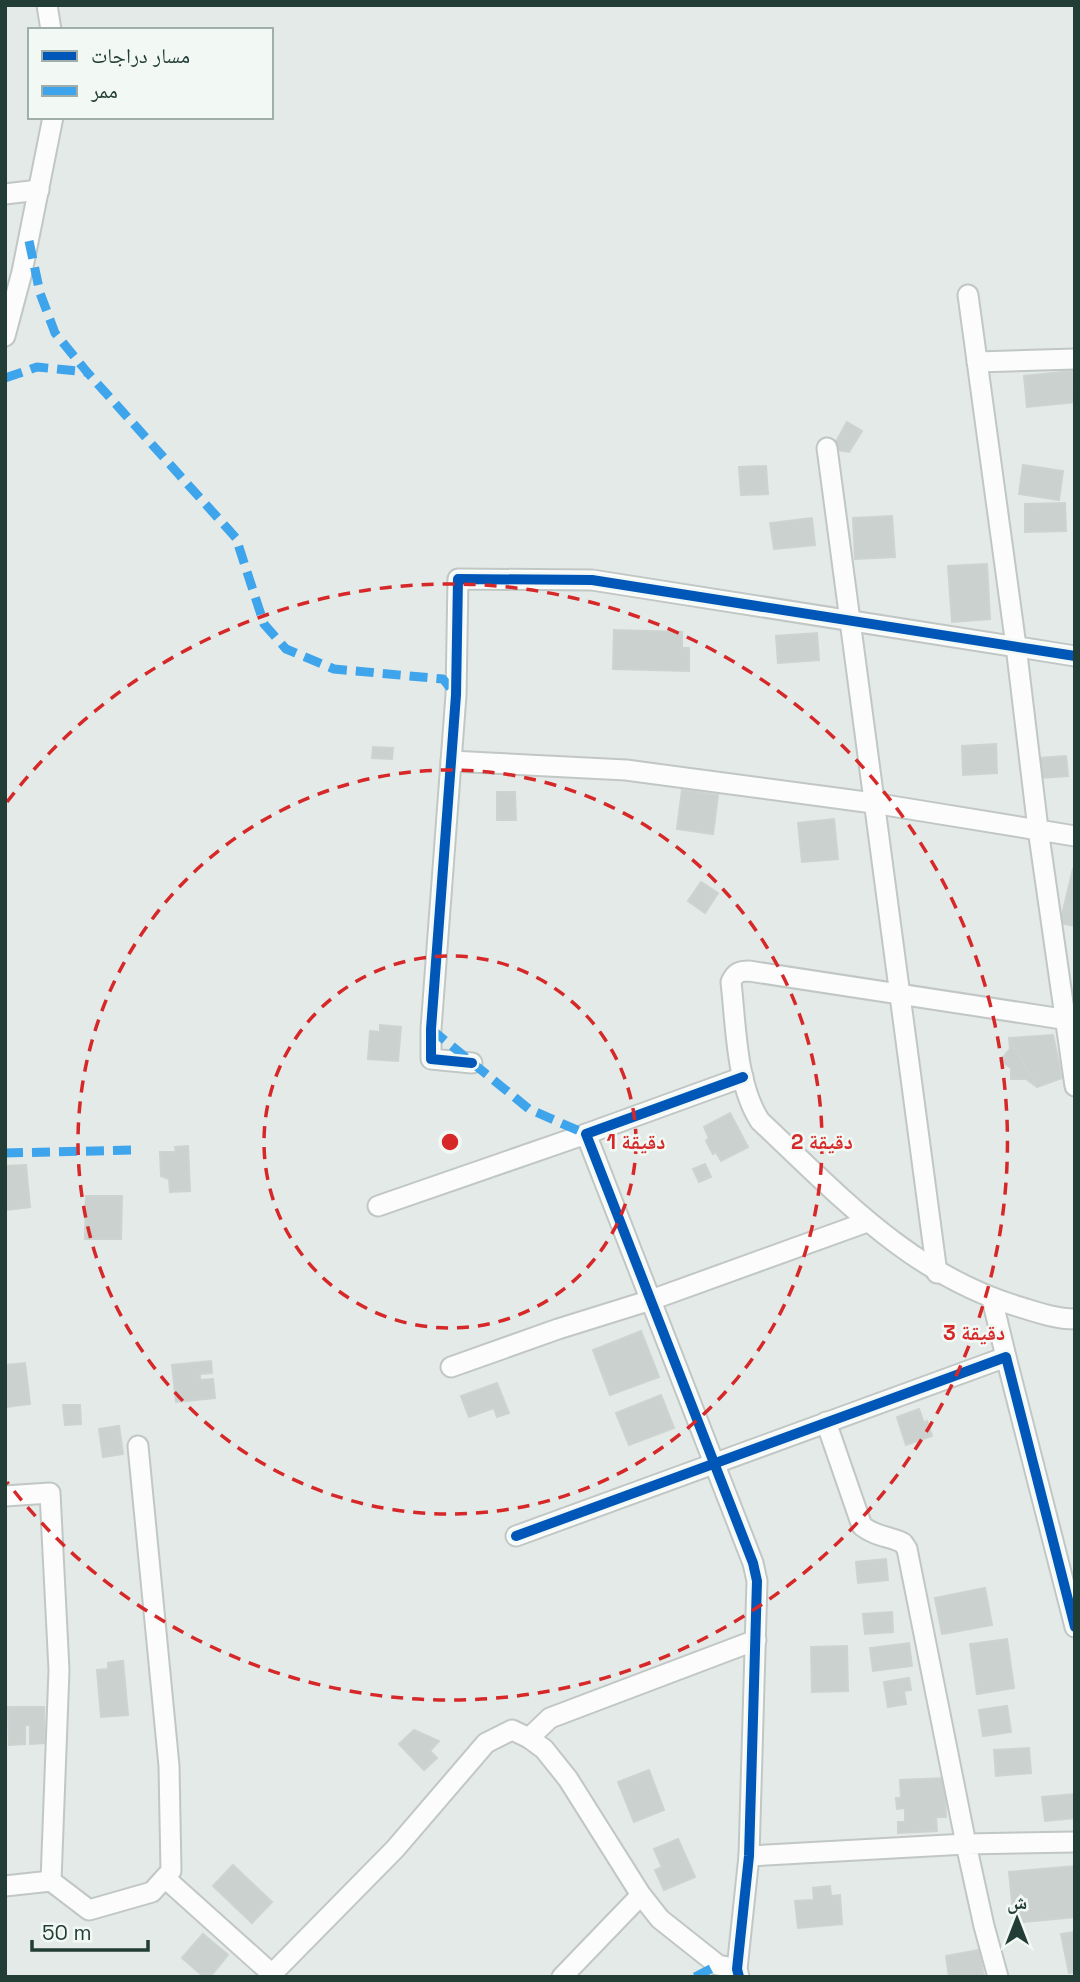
<svg xmlns="http://www.w3.org/2000/svg" width="1080" height="1982" font-family="'Space Grotesk','Noto Naskh Arabic',sans-serif">
<style>
.building{fill:#cbd1ce;stroke:#cdd3d0;stroke-width:2}
.lines{fill:none;stroke-linecap:round;stroke-linejoin:round}
.minor-casing{stroke:#c1c7c4;stroke-width:23}
.minor{stroke:#fbfcfb;stroke-width:19}
.quiet{stroke:#3ea4eb;stroke-width:9;stroke-dasharray:18 9;stroke-linecap:butt}
.cycleway-casing{stroke:#f2f9f5;stroke-width:15}
.cycleway{stroke:#0057b8;stroke-width:10}
.ring{fill:none;stroke:#d62828;stroke-width:3.5;stroke-dasharray:12 9}
.centre{fill:#d62828;stroke:#f2f9f5;stroke-width:3.5}
.ring-label{font-size:21px;text-anchor:middle;font-weight:bold;fill:#d62828;stroke:#f2f9f5;stroke-width:5;stroke-linejoin:round;paint-order:stroke}
</style>
<rect width="100%" height="100%" fill="#e4eae7"/>
<g class="building">
<path d="M1072,371L1075,402L1027,407L1024,376Z"/>
<path d="M847,422L862,431L849,452L832,449Z"/>
<path d="M1023,465L1063,471L1059,500L1019,494Z"/>
<path d="M766,466L768,494L741,495L739,467Z"/>
<path d="M1065,503L1066,531L1025,532V504Z"/>
<path d="M892,516L895,557L855,559L853,518Z"/>
<path d="M812,518L815,545L774,549L770,523Z"/>
<path d="M987,564L990,619L952,622L948,566Z"/>
<path d="M614,630L682,632V648H689V671L613,669Z"/>
<path d="M817,633L819,660L778,663L776,636Z"/>
<path d="M996,744L997,773L963,775L962,746Z"/>
<path d="M373,747L393,748L392,759L372,758Z"/>
<path d="M1066,756L1068,776L1041,778L1039,758Z"/>
<path d="M682,790L718,795L713,834L677,829Z"/>
<path d="M497,792H515L516,820H497Z"/>
<path d="M834,819L838,859L802,862L798,823Z"/>
<path d="M1073,869L1075,870V926L1060,923Z"/>
<path d="M701,882L718,893L705,913L688,901Z"/>
<path d="M380,1025L401,1027L398,1061L368,1059L370,1031L380,1032Z"/>
<path d="M1053,1035L1062,1078L1037,1087L1009,1038Z"/>
<path d="M1009,1038L1023,1062L1037,1087L1026,1079H1011V1068L1000,1061L1010,1049Z"/>
<path d="M730,1113L748,1147L721,1161L716,1152L713,1154L706,1141L709,1138L704,1127Z"/>
<path d="M188,1146L190,1191L170,1192L169,1179L161,1176L160,1152H176L175,1147Z"/>
<path d="M705,1164L711,1177L699,1182L693,1169Z"/>
<path d="M26,1165L30,1207L5,1210V1166Z"/>
<path d="M86,1196H122L121,1239H85Z"/>
<path d="M641,1331L659,1377L610,1395L593,1350Z"/>
<path d="M211,1361L212,1373L200,1374V1380L213,1379L215,1398L176,1402L172,1365Z"/>
<path d="M25,1363L30,1404L5,1407V1365Z"/>
<path d="M497,1383L509,1413L497,1417L494,1408L469,1417L461,1396Z"/>
<path d="M661,1395L674,1428L629,1445L616,1413Z"/>
<path d="M63,1405H80L81,1424L65,1425Z"/>
<path d="M919,1409L924,1423L927,1421L932,1436L906,1445L897,1417Z"/>
<path d="M119,1426L123,1454L103,1457L99,1429Z"/>
<path d="M886,1559L888,1580L858,1583L856,1562Z"/>
<path d="M985,1588L992,1625L942,1634L935,1598Z"/>
<path d="M892,1612L893,1632L865,1634L863,1614Z"/>
<path d="M1007,1639L1014,1688L977,1694L970,1644Z"/>
<path d="M909,1643L912,1666L873,1671L870,1648Z"/>
<path d="M847,1646L848,1691L812,1692L811,1647Z"/>
<path d="M123,1661L128,1715L101,1717L97,1670L108,1669V1663Z"/>
<path d="M909,1678L911,1690L904,1691L906,1704L888,1707L884,1682Z"/>
<path d="M1007,1706L1011,1732L983,1736L979,1710Z"/>
<path d="M8,1707H44L45,1743L30,1744V1725H25V1744L9,1745Z"/>
<path d="M414,1730L439,1741L430,1751L437,1758L424,1770L399,1744Z"/>
<path d="M1029,1748L1031,1773L996,1776L994,1750Z"/>
<path d="M649,1770L664,1810L634,1822L618,1782Z"/>
<path d="M944,1778L946,1817H936L937,1831L898,1833V1822H905V1808L897,1809L896,1798H901L900,1780Z"/>
<path d="M1075,1794V1818L1045,1821L1042,1797Z"/>
<path d="M678,1839L695,1877L664,1890L655,1870L662,1867L654,1849Z"/>
<path d="M233,1865L272,1902L252,1923L213,1886Z"/>
<path d="M1075,1866V1917L1014,1923L1009,1872Z"/>
<path d="M830,1886L831,1896L840,1895L842,1924L798,1928L795,1901L814,1900L813,1888Z"/>
<path d="M1075,1932V1972L1069,1973L1061,1934Z"/>
<path d="M203,1934L228,1955L210,1977H204L182,1958Z"/>
<path d="M979,1950L984,1977H949L946,1956Z"/>
</g>
<g class="lines">
<defs>
<g id="minor">
<path d="M47,5L51,30"/>
<path d="M5,194L39,190"/>
<path d="M968,295L1016,646L1038,829L1075,1086"/>
<path d="M5,336L22,272L53,117"/>
<path d="M977,362L1075,359"/>
<path d="M827,448L937,1273"/>
<path d="M451,761L626,770L873,803L1075,836"/>
<path d="M1075,1021L749,971C739,971 735,973 731,982C736,1026 736,1084 760,1121C841,1197 912,1276 1023,1308C1039,1313 1057,1319 1075,1319"/>
<path d="M472,1063L431,1059V1029L456,695L458,579L592,580L1075,656"/>
<path d="M378,1206L586,1134"/>
<path d="M992,1299L1006,1357"/>
<path d="M451,1367L558,1329L651,1300L867,1222"/>
<path d="M5,1496L50,1493L59,1670L51,1881L5,1886"/>
<path d="M516,1536L1006,1357L1075,1627"/>
<path d="M529,1738L550,1718L756,1640"/>
<path d="M749,1856L966,1844L907,1549L903,1543C889,1536 876,1537 862,1526L826,1422"/>
<path d="M165,1878L272,1974"/>
<path d="M51,1881L89,1910L152,1892L171,1871L169,1766L138,1446"/>
<path d="M269,1977L395,1849L486,1743L512,1730L529,1738L544,1749L568,1779L641,1895L660,1919L718,1965L737,1969"/>
<path d="M562,1977L641,1895"/>
<path d="M739,1977L737,1969L749,1856L757,1581L753,1563L586,1134L743,1077"/>
<path d="M998,1977L984,1926L966,1844L1075,1842"/>
</g>
</defs>
<use href="#minor" class="minor-casing"/>
<use href="#minor" class="minor"/>
<g class="quiet">
<path d="M29,241L40,293L55,333L87,372L236,538L264,624L286,649L334,669L443,679L456,695"/>
<path d="M5,378L37,367L87,372"/>
<path d="M431,1029L529,1109L586,1134"/>
<path d="M5,1153L135,1150"/>
<path d="M695,1977L718,1965"/>
</g>
<defs>
<g id="cycleway">
<path d="M472,1063L431,1059V1029L456,695L458,579L592,580L1075,656"/>
<path d="M516,1536L1006,1357L1075,1627"/>
<path d="M739,1977L737,1969L749,1856L757,1581L753,1563L586,1134L743,1077"/>
</g>
</defs>
<use href="#cycleway" class="cycleway-casing"/>
<use href="#cycleway" class="cycleway"/>
</g>
<g class="ring">
<circle cx="450" cy="1142" r="186"/>
<circle cx="450" cy="1142" r="372"/>
<path d="M7 802A558 558 0 1 1 7 1482"/>
</g>
<circle cx="450" cy="1142" r="10" class="centre"/>
<g class="ring-label">
<text x="636" y="1149">1 دقيقة</text>
<text x="822" y="1149">2 دقيقة</text>
<text x="974" y="1340">3 دقيقة</text>
</g>
<rect width="1080" height="1982" fill="none" stroke="#223d35" stroke-width="14"/>
<rect x="28" y="28" width="245" height="91" fill="#f2f9f5" stroke="#9faea8" stroke-width="2"/>
<rect x="42" y="51" width="35" height="10" fill="#0057b8" stroke="#9faea8" stroke-width="2"/>
<text x="91" y="63" font-size="21" fill="#223d35">مسار دراجات</text>
<rect x="42" y="86" width="35" height="10" fill="#3ea4eb" stroke="#9faea8" stroke-width="2"/>
<text x="91" y="98" font-size="21" fill="#223d35">ممر</text>
<g transform="translate(1017 1919)" stroke="#f2f9f5" stroke-width="5" paint-order="stroke">
<path d="M0-5L12 26L0 18L-12 26Z" fill="#223d35"/>
<text y="-10" font-size="19" font-weight="bold" text-anchor="middle" fill="#223d35">ش</text>
</g>
<path d="M32 1940v10h116v-10" fill="none" stroke="#223d35" stroke-width="3.5"/>
<text x="42" y="1940" font-size="21" fill="#223d35" stroke="#f2f9f5" stroke-width="5" paint-order="stroke">50 m</text>
</svg>
